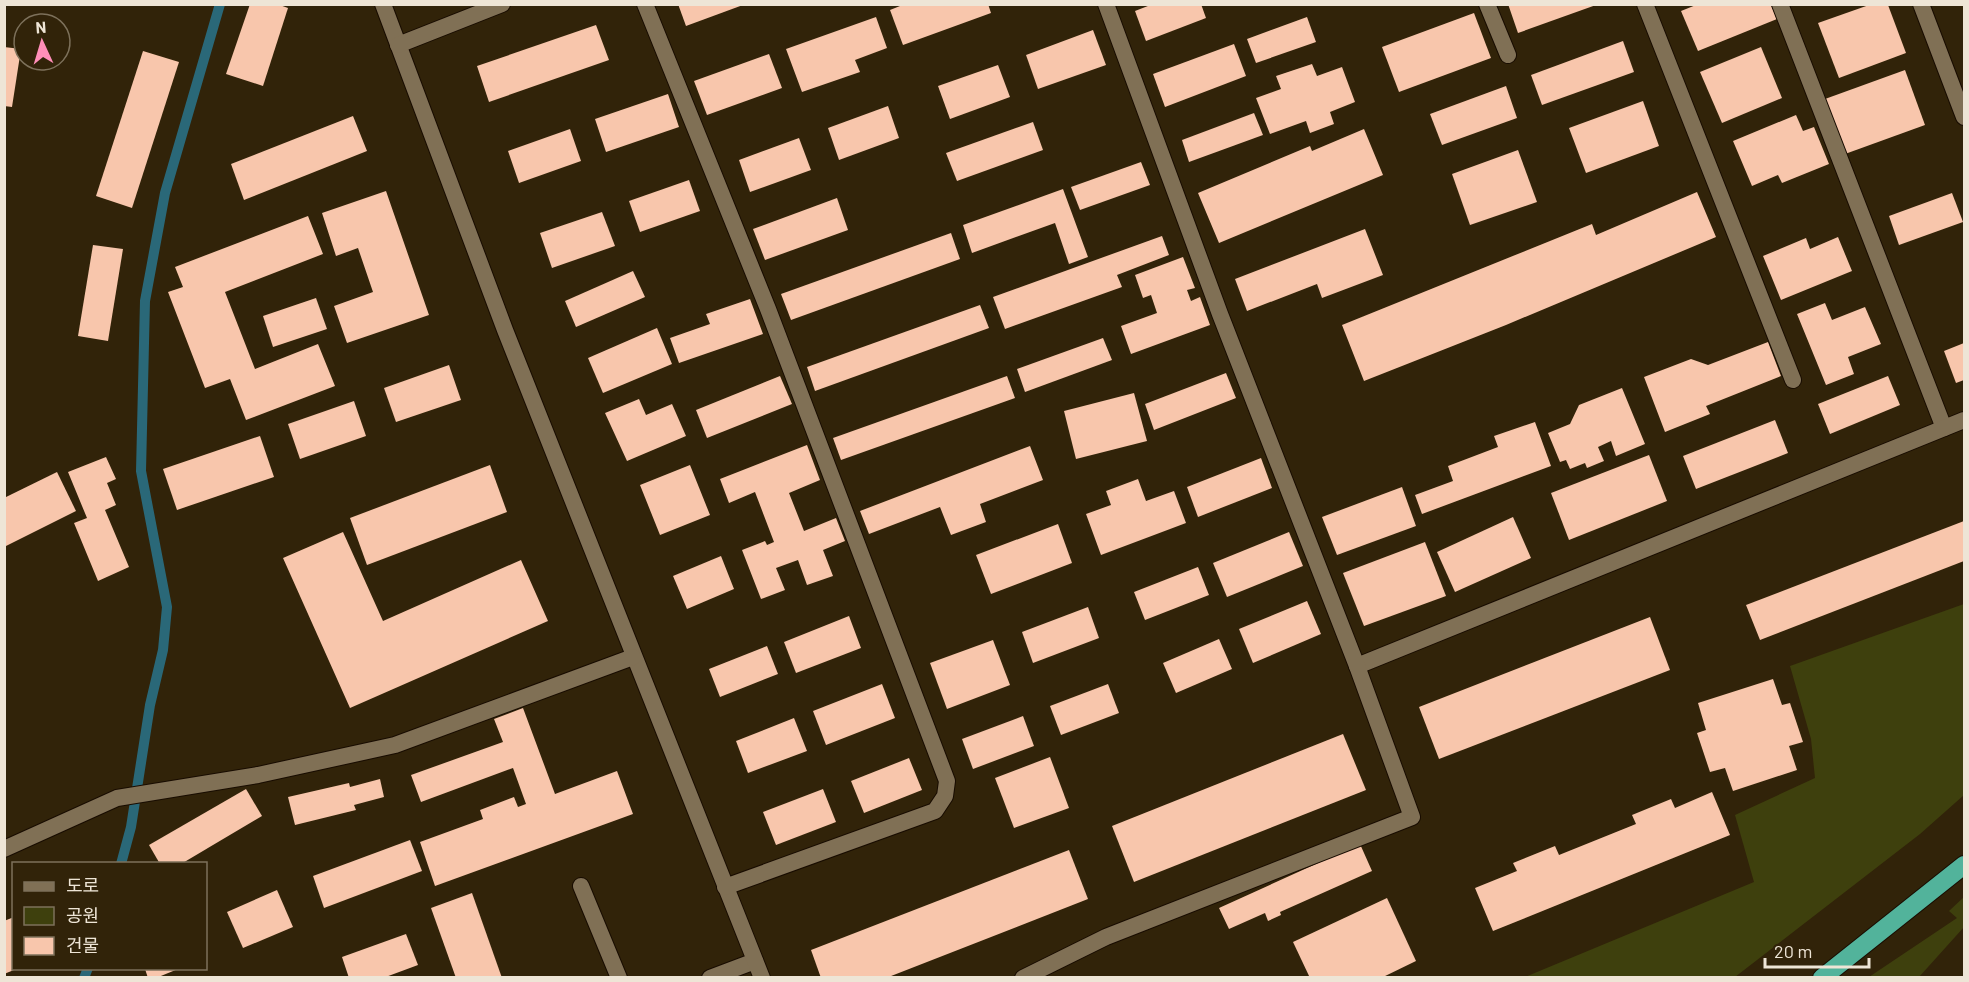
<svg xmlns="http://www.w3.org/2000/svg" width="1969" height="982" font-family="Barlow,'Noto Sans KR',sans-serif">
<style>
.green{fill:#3e400d}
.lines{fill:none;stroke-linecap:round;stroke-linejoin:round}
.stream{stroke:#2a6878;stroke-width:10}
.building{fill:#f8c6ac}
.service-casing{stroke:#180c00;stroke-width:18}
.minor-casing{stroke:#180c00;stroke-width:18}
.motorway-casing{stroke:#180c00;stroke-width:20}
.service{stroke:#807055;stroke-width:16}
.minor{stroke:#807055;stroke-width:16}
.motorway{stroke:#52b39b;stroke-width:18}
</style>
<rect width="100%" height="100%" fill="#312309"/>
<g class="green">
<path d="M1964,604V795L1920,834L1735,977H1525L1754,882L1735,815L1815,778L1811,739L1790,666Z"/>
<path d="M1964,897V927L1919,977H1869L1957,918L1949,911Z"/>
</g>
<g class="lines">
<g class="stream">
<path d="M121,864L131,827L150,705L163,650L167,607L141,471L145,301L165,193L220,4"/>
<path d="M84,978L88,968"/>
</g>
</g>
<g class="building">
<path d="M250,4H277L288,8L263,86L226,74Z"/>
<path d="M678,4H743V5L686,26Z"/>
<path d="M905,4H988L991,13L903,45L890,10Z"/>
<path d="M1153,4H1201L1206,18L1146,41L1135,11Z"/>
<path d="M1508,4H1596V5L1518,33Z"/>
<path d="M1696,5H1771L1777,19L1698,51L1681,11Z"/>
<path d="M1869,5H1888L1906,53L1839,78L1818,23Z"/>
<path d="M1474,13L1491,58L1399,92L1382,47Z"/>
<path d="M876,17L887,48L855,60L860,72L802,92L786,49Z"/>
<path d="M1307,17L1316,42L1256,63L1247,39Z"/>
<path d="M596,25L609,60L489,102L477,66Z"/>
<path d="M1093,30L1106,65L1038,89L1026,55Z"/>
<path d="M1623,41L1634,72L1542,105L1531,75Z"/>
<path d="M1234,44L1246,76L1165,107L1153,74Z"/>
<path d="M4,47L21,49L12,107L4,106Z"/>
<path d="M1761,47L1782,98L1722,123L1700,72Z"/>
<path d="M143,51L179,62L132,208L96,196Z"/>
<path d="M769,54L782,88L707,115L694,81Z"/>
<path d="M1312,64L1317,76L1342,67L1355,102L1330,112L1334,124L1310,133L1306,121L1270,134L1256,98L1281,89L1276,76Z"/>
<path d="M998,65L1010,97L950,119L938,86Z"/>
<path d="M1905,70L1925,125L1845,154L1825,99Z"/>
<path d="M1506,86L1517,118L1442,145L1430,114Z"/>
<path d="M668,94L679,127L606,152L595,119Z"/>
<path d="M1643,101L1659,146L1586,173L1569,128Z"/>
<path d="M888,106L899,138L839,160L828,128Z"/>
<path d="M1254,113L1263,135L1189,162L1182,140Z"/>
<path d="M1796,115L1803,131L1814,127L1829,164L1782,183L1778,175L1752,186L1733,141Z"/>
<path d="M353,116L367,151L244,200L231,164Z"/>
<path d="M1033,122L1043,150L957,181L946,153Z"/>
<path d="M570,129L581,161L519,183L508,151Z"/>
<path d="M1364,129L1383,175L1219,243L1198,193L1310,146L1312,151Z"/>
<path d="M799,138L811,170L750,192L739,160Z"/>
<path d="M1518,150L1537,202L1470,225L1452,174Z"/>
<path d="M1141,162L1150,185L1080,210L1071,187Z"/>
<path d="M689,180L700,211L640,232L629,201Z"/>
<path d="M1063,189L1088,257L1069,264L1055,223L972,253L963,225Z"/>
<path d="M386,191L429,315L347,343L334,306L373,292L358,248L336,256L322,213Z"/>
<path d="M1697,192L1716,237L1506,325L1364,381L1342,325L1592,224L1596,235Z"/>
<path d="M1952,193L1963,222L1899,245L1889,216Z"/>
<path d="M837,198L848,230L765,260L753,229Z"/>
<path d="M602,212L615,246L552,268L540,233Z"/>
<path d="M308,216L323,254L225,292L255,369L318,344L335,386L246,420L230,379L205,388L168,292L183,287L175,267Z"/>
<path d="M1365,229L1383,275L1322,298L1317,284L1247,311L1235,279Z"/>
<path d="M951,233L960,259L791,320L781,294Z"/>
<path d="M1162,236L1169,255L1117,275L1122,287L1005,329L993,297Z"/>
<path d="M1838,237L1852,271L1781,300L1763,256L1806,238L1810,249Z"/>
<path d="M93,245L123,249L108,341L78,336Z"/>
<path d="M1183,257L1195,288L1187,290L1191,301L1200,297L1210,325L1131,354L1121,326L1157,313L1151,295L1143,298L1135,275Z"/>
<path d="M633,271L645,297L576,327L565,301Z"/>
<path d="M316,298L327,329L273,347L263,316Z"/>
<path d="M750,299L763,334L679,363L670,338L710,324L706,314Z"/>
<path d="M1825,303L1832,320L1865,307L1881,344L1848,357L1854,374L1826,385L1797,314Z"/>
<path d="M980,305L989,328L815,391L807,367Z"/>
<path d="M657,328L672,364L603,393L588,358Z"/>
<path d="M1103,338L1112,360L1025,392L1017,369Z"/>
<path d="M1768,342L1781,376L1706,406L1710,414L1665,432L1644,377L1691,359L1708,365Z"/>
<path d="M1964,343V380L1956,383L1944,351Z"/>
<path d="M449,365L461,400L396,422L384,388Z"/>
<path d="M1226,373L1236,398L1154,430L1145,404Z"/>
<path d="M780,376L792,404L707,438L696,410Z"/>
<path d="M1007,376L1015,398L841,460L833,438Z"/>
<path d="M1888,376L1900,405L1830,434L1818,404Z"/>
<path d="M1622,388L1645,444L1616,456L1611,441L1598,447L1604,461L1587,468L1585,463L1570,469L1566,460L1560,462L1548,433L1570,424L1579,405Z"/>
<path d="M1134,393L1147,441L1076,459L1064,411Z"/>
<path d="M639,399L646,415L672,404L686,436L627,461L605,413Z"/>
<path d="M354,401L366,436L300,459L288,424Z"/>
<path d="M1775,420L1788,453L1696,489L1683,456Z"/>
<path d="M1535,422L1551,466L1422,514L1415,495L1453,481L1448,466L1498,447L1494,436Z"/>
<path d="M260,436L274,477L177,510L163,469Z"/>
<path d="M807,445L820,480L789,493L804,531L836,518L845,541L823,550L833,576L807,585L798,560L776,568L785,590L761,599L742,550L765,541L767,545L774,542L755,492L729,503L720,479Z"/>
<path d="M1030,446L1043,480L980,504L986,522L951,535L940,507L869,534L860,511Z"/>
<path d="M1649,455L1667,501L1569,540L1551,493Z"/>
<path d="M106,457L116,479L107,483L116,505L105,510L129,567L98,581L74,523L87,518L68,472Z"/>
<path d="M1261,458L1272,488L1198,517L1187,487Z"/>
<path d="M490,465L507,512L367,565L350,518Z"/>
<path d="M690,465L710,515L660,535L640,485Z"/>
<path d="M57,472L76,511L4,547V498Z"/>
<path d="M1138,479L1146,501L1174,491L1186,523L1101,555L1086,514L1111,505L1106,491Z"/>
<path d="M1402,487L1416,526L1337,555L1322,517Z"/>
<path d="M1513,517L1531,558L1455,592L1437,552Z"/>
<path d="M1964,521V561L1760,640L1746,605Z"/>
<path d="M1058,524L1072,563L991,594L976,555Z"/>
<path d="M343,532L383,621L521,560L548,621L350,708L283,558Z"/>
<path d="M1289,532L1303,566L1227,597L1213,563Z"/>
<path d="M1425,542L1446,596L1364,626L1343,573Z"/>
<path d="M721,556L734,589L687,609L673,576Z"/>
<path d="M1198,567L1209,595L1145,620L1134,592Z"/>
<path d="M1307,601L1321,634L1253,663L1239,629Z"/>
<path d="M1088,607L1099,638L1033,663L1022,632Z"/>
<path d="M849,616L861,648L796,673L784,642Z"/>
<path d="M1650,617L1670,670L1439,759L1419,707Z"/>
<path d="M1219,639L1232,669L1176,693L1163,663Z"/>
<path d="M993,640L1010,685L947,709L930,663Z"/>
<path d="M767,646L778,674L720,697L709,669Z"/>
<path d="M1773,679L1782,705L1790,703L1803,742L1789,746L1797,770L1733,791L1725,768L1710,772L1697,733L1706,730L1698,703Z"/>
<path d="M882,684L895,718L826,745L813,711Z"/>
<path d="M1108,684L1119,713L1061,735L1050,706Z"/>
<path d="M523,708L555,794L617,771L633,814L435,886L420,842L483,819L480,810L514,797L518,807L526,804L513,768L421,802L411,775L503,742L494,719Z"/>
<path d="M1023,716L1034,746L973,769L962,739Z"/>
<path d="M794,718L807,751L748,773L736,741Z"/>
<path d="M1343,734L1366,790L1134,882L1112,826Z"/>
<path d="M1050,757L1069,808L1014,828L995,778Z"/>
<path d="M909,758L922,790L864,813L851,781Z"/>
<path d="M380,779L384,797L354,805L356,810L295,825L288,797L349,783L350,787Z"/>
<path d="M246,789L262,816L181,864H160L149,845Z"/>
<path d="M823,789L836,822L776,845L763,812Z"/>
<path d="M1712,792L1730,835L1493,931L1475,888L1517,871L1513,863L1555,846L1559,855L1636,824L1632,815L1671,799L1675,808Z"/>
<path d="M410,840L422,871L324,908L313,876Z"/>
<path d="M1360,844L1372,871L1280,912L1281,915L1268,921L1265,913L1229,929L1219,908Z"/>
<path d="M1069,850L1088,899L886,978H821L811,950Z"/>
<path d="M277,890L293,927L243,948L227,912Z"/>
<path d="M472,893L502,978H456L431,908Z"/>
<path d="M1387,898L1416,961L1381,978H1310L1293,942Z"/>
<path d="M14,917V970L4,974V921Z"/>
<path d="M406,934L418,965L383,978H349L342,957Z"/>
<path d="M145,969H178L156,978H148Z"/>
</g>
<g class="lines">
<defs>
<g id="service">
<path d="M581,886L619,978"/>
<path d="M710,978L755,961"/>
</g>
<g id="minor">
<path d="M383,4L505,330L762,978"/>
<path d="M645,4L768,309L947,781L945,796L935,811L725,887"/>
<path d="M1487,4L1508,55"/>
<path d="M1645,4L1793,380"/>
<path d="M1780,4L1944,428"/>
<path d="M1921,4L1964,117"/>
<path d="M398,45L502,4"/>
<path d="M1357,666L1964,420"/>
<path d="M4,849L117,798L258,775L395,745L633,657"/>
<path d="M1023,978L1106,937L1412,817L1357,666L1220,314L1106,4"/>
</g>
<path id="motorway" d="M1822,978L1964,865"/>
</defs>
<use href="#service" class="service-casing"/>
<use href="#minor" class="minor-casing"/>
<use href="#motorway" class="motorway-casing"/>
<use href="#service" class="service"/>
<use href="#minor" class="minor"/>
<use href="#motorway" class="motorway"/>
</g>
<rect width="1969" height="982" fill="none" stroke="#eee5d6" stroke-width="12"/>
<rect x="12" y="862" width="195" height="108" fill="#312309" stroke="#7d715b" stroke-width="1.5"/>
<rect x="24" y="882" width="30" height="9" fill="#807055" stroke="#7d715b" stroke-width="1.5"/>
<text x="66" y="892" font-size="18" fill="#eee5d6">도로</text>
<rect x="24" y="907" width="30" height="18" fill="#3e400d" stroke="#7d715b" stroke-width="1.5"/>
<text x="66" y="922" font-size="18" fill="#eee5d6">공원</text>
<rect x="24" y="937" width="30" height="18" fill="#f8c6ac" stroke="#7d715b" stroke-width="1.5"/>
<text x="66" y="952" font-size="18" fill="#eee5d6">건물</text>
<g transform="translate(42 42) rotate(356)"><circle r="28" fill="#312309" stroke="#7d715b" stroke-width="1.5"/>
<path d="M0-4.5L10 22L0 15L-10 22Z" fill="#ff8eb9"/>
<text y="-9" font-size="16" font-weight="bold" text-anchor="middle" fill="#eee5d6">N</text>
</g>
<path d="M1765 958v9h104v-9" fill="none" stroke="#eee5d6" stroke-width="3"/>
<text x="1774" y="958" font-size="18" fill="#eee5d6" stroke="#312309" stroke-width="4.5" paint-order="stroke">20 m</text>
</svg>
